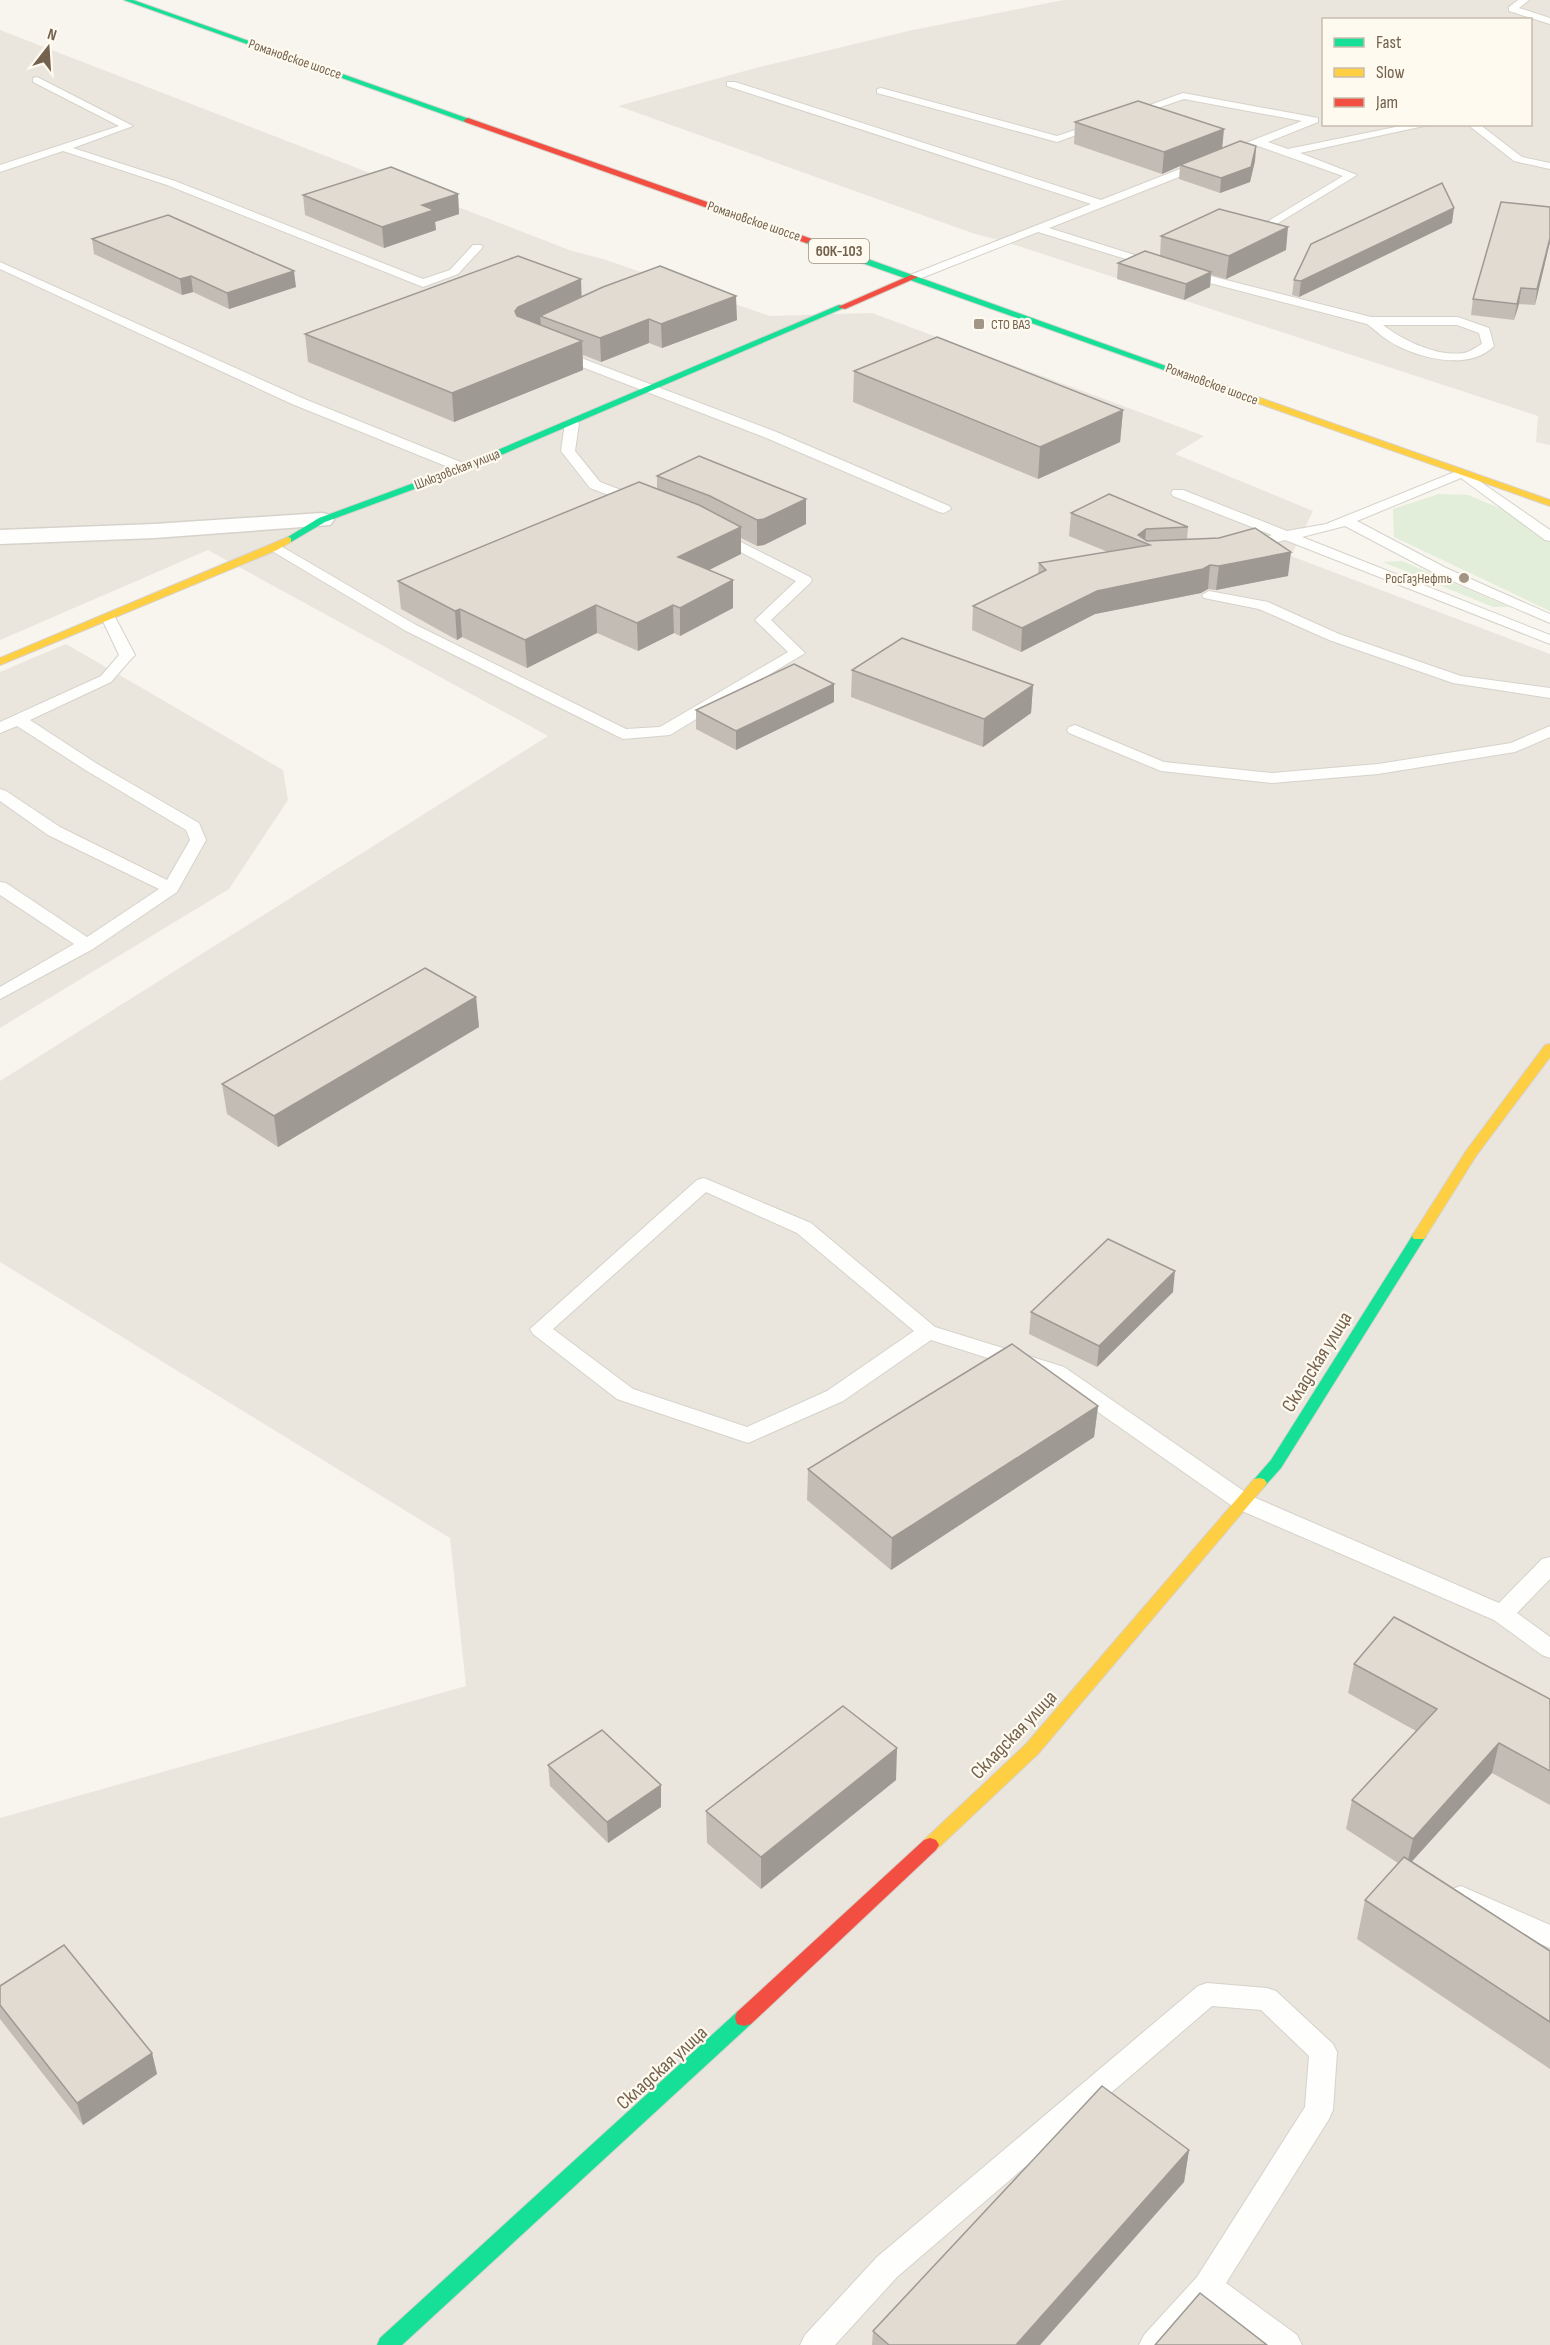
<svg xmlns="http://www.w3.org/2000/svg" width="1550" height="2345" font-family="'Sofia Sans Condensed',sans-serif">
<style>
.industrial{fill:#eae6de;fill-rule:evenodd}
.green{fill:#e2eed9}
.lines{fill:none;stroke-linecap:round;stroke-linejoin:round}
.lane-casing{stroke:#d6d2cb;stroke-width:2}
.street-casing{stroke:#d6d2cb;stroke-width:3}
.fast-casing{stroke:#d7d2cb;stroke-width:2}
.slow-casing{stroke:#d7d2cb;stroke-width:2}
.jam-casing{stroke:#d7d2cb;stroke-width:2}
.lane{fill:#fefefc;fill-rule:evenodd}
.street{fill:#fefefc;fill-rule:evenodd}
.fast{fill:#16e098;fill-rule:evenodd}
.slow{fill:#ffcf43;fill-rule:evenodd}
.jam{fill:#f24e42;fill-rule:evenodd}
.wall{fill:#c2bcb5}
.shaded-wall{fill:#9e9993}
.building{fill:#e1dbd2;stroke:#9e9993;stroke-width:1.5}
.poi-dot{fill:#a29586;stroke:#fefaef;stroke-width:2}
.labels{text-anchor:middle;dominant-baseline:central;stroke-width:4.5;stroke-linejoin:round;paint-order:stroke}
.far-street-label{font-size:14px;fill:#74624e;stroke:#fefaef}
.far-poi-label{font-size:14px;fill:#74624e;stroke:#fefaef;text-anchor:start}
.shield{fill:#fefaef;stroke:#9d907e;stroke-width:1.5}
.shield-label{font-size:15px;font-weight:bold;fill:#74624e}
.near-street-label{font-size:20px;fill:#74624e;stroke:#fefaef}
</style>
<rect width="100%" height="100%" fill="#f7f5ed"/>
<g class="industrial">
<path d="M1063,0H1550V445L1536,442L1538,416L1006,242L975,234L618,106L752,69L908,31ZM1324,20H1530V124H1324Z"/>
<path d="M0,30L572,251L603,259L770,316L872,313L1204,436L1175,454L1313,511L1291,556L1550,654V2345H0V1818L466,1686L450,1538L0,1262V1081L548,736L208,550L0,640Z"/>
<path d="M66,644L283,770L288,800L229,889L0,1028V672Z"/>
</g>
<g class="green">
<path d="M1439,494L1468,495L1514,514L1550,541V611L1394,537L1393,509Z"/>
<path d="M1402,561L1509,607H1493L1383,562Z"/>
</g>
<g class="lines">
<defs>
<g id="lane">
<path d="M1518,0H1529L1519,8L1550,18V24L1509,11V7Z"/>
<path d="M37,77L133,126L73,148L175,181L423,279L450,270L473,245H481L483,247L458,274L423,287L167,185L63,151L0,172V165L119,126L33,82V78Z"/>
<path d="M727,82H735L1101,200L1302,121L1184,99L1134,116L1125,114L1183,93L1318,118V122L1268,142L1288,149L1410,124H1433L1300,153L1357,175L1257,236L1253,237L1247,234L1343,176L1258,146L1049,228L1160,263V267H1152L1038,232L914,281L910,279V275L1091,204L727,86Z"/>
<path d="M881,88L1057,136L1099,122L1104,125L1057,142L877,93V89Z"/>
<path d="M1467,124H1479L1522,157L1550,163V169L1514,161Z"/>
<path d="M0,262L302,398L468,465L470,468L463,472L458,471L292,404L0,269Z"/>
<path d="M1187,270L1371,317H1458L1489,328L1494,346C1469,372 1416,358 1389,341C1381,336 1374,329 1367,324L1183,276L1181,274ZM1383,325H1457L1479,333L1482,344C1476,347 1470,352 1464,353C1437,357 1404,341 1383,325Z"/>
<path d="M560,350L774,431L949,506L951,509L944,513L939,512L764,437L556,357L554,354L556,351Z"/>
<path d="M572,419L579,423L575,451L600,482L642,498L644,501L642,504H632L590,488L561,451L565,423Z"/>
<path d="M1462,469L1550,530V541L1545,540L1461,478L1357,521L1446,568L1550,614V623L1436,574L1345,526L1302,537L1550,635V644L1285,540L1248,550L1243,549L1241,546L1243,543L1272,535L1173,496L1171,493L1173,490H1183L1287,531L1326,524Z"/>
<path d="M717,530L810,577L812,580L810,583L771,620L805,653L670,735L623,739L406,631L267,548L274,544L279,545L416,625L626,729L660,727L788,652L755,620L796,581L712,537L710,534Z"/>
<path d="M1209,591L1268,602L1339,634L1461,676L1550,688V698L1453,683L1329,640L1259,609L1204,598L1202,595Z"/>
<path d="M108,613L115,617L135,655L132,658L111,682L30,720L99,765L199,823L206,840L177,892L93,949L0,999V987L74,944L0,895V882L6,883L87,937L159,889L48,835L0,801V789L6,791L60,827L167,880L190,840L186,830L87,771L17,726L0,733V722L101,676L119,655L101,617Z"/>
<path d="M1075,725L1164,762L1272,773L1378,764L1511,743L1550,726V737L1515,752L1378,774L1272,783L1161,771L1069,733L1067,730L1069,727Z"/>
<path d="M704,1178L811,1223L935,1327L1064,1367L1251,1496L1499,1603L1542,1559L1550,1557V1579L1517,1613L1550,1637V1658L1542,1655L1494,1620L1235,1508L1048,1377L931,1340L843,1401L748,1443L617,1399L533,1334L530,1329L697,1180ZM706,1192L797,1233L914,1331L827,1391L747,1427L633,1389L553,1329Z"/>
<path d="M1461,1886L1550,1925V1948L1452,1905L1448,1897L1452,1889Z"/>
<path d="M1207,1983L1267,1988L1276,1991L1333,2044L1337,2052L1333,2110L1329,2119L1226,2283L1297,2335L1302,2345H1263L1209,2306L1174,2345H1139L1144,2335L1197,2277L1305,2107L1309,2056L1261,2010L1212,2006L897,2277L835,2345H800L805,2335L877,2257L1198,1986Z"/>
</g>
<path id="street" d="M322,513L330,515L334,520L330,525L154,538L0,544V530L154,524Z"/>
<g id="fast">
<path d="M124,0H133L472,120L465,122Z"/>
<path d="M806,239H812L1202,379L1195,381L806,243Z"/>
<path d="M839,305L846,307L466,470L325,522L291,542L283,540L319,518L460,466Z"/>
<path d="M1419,1232L1426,1236L1281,1468L1264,1487H1254L1251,1483L1271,1460L1414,1233Z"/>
<path d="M744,2010L751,2012L753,2018L751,2024L402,2345H377L380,2338L737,2012Z"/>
</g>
<g id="slow">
<path d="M1195,377H1201L1550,500V506L1195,381Z"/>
<path d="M288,537L291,538V542L277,550L0,665V658Z"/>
<path d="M1550,1044V1057L1476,1156L1424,1239H1414L1412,1236L1466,1151L1545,1045Z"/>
<path d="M1259,1478L1264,1479L1267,1483L1264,1487L1038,1754L936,1850L930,1852L924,1850L921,1845L924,1840L1026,1744L1254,1479Z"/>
</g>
<g id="jam">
<path d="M468,118L812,239L813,241L806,243L465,122L464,120Z"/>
<path d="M911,275L918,277L845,309L838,307Z"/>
<path d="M930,1838L936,1840L939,1845L936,1850L751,2024L744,2026L737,2024L735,2018L737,2012L924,1840Z"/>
</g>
</defs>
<use href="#lane" class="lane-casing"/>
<use href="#street" class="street-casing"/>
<use href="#fast" class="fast-casing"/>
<use href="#slow" class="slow-casing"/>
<use href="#jam" class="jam-casing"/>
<use href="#lane" class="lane"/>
<use href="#street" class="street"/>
<use href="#fast" class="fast"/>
<use href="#slow" class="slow"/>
<use href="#jam" class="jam"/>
</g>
<g class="wall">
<path d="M1075,122L1222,149L1256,146L1255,161L1250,182L1220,193L1179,179L1180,166L1162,174L1074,144Z"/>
<path d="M458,194L459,214L435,222L436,230L384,248L305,215L303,195Z"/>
<path d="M1452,223L1299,297L1292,295L1294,280Z"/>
<path d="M1161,236L1286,250L1226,279L1211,275L1210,287L1184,300L1117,279L1118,263L1160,256Z"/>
<path d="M92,239L296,287L229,309L193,292L182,295L94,254Z"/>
<path d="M1550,242L1535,305L1519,304L1514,320L1471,315L1473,299Z"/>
<path d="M582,297L737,320L662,348L649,343L601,362L583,355V370L454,422L308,362L305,334Z"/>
<path d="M854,371L1123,410L1120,442L1038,479L853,402Z"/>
<path d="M657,476L806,524L764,545L757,546L741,538V554L709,570L733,580V608L680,636L674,633L638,651L597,633L527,668L462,637L457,640L401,609L398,581L657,489Z"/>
<path d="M1071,513L1188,527L1187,539L1288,576L1216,590L1208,589L1201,593L1095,614L1021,652L972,630L973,606L1038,574L1039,563L1108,552L1069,536Z"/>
<path d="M852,670L1033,685L1031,713L983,747L851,697Z"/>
<path d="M834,702L736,750L696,729V710Z"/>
<path d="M476,997L479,1027L278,1147L227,1114L222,1084Z"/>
<path d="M1173,1292L1097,1367L1029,1334L1031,1312Z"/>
<path d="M1098,1406L1094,1437L891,1570L807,1500L808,1469Z"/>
<path d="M1354,1664L1550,1699V1805L1492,1773L1412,1861L1550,1951V2069L1357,1939L1365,1900L1398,1863L1346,1829L1352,1800L1416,1731L1348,1693Z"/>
<path d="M548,1765L661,1807L608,1843L550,1786Z"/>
<path d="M896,1780L761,1889L707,1843L706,1811Z"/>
<path d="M0,1986L152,2053L157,2074L83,2125L0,2019Z"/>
<path d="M1189,2150L1184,2182L1040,2345H872L873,2331Z"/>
</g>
<g class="shaded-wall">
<path d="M1224,129L1222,150L1180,165V166L1162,174L1164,152Z"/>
<path d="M1256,146L1255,161L1250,182L1220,193L1221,178Z"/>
<path d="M458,194L459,214L435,222L436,230L384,248L382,227L422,205Z"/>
<path d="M1454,208L1452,223L1299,297L1301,281Z"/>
<path d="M1288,227L1286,250L1226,279L1229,256Z"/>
<path d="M1550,238V242L1535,305L1537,289Z"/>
<path d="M294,271L296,287L229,309L227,293Z"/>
<path d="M1211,272L1210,287L1184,300L1186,284Z"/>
<path d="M191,276L193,292L182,295L180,279Z"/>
<path d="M581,279L582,307L540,316L541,326L520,335L515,311L518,307Z"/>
<path d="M1521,288L1519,304L1514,320L1517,304Z"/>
<path d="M736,296L737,320L662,348L661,324Z"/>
<path d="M649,319V343L601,362L600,338Z"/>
<path d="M582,341L583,370L454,422L452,393Z"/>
<path d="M1123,410L1120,442L1038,479L1040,447Z"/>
<path d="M806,499V524L764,545L757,546V520Z"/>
<path d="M741,527V554L679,585L678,557Z"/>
<path d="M1146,529L1145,543L1138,535Z"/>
<path d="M1291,552L1288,576L1216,590L1219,566Z"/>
<path d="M1210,565L1208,589L1201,593L1095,614L1021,652L1022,628L1097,591Z"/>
<path d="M733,580V608L680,636V608Z"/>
<path d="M596,605L597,633L527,668L525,640Z"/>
<path d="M673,605L674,633L638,651L637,623Z"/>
<path d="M460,609L462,637L457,640L455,611Z"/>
<path d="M834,684V702L736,750V731Z"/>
<path d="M1033,685L1031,713L983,747L984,719Z"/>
<path d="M476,997L479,1027L278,1147L274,1116Z"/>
<path d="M1175,1271L1173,1292L1097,1367L1099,1346Z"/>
<path d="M1098,1406L1094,1437L891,1570L892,1538Z"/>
<path d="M1499,1743L1492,1773L1406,1868L1413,1839Z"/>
<path d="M897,1748L896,1780L761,1889V1857Z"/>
<path d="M661,1785V1807L608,1843L607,1822Z"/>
<path d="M152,2053L157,2074L83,2125L77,2103Z"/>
<path d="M1189,2150L1184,2182L1040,2345H1016Z"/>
</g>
<g class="building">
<path d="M1138,101L1224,129L1164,152L1075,122Z"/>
<path d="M1240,141L1256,146L1251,167L1221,178L1180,165Z"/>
<path d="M391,167L458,194L422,205L434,210L382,227L303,195Z"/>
<path d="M1442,183L1454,208L1301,281L1294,280L1311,244Z"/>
<path d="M1501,202L1550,207V238L1537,289L1521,288L1517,304L1473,299Z"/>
<path d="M1219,209L1288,227L1229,256L1161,236Z"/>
<path d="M168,215L294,271L227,293L191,276L180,279L92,239Z"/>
<path d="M1145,251L1211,272L1186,284L1118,263Z"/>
<path d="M518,256L581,279L518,307L515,311L517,316L582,341L452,393L305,334Z"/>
<path d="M660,266L736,296L661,324L649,319L600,338L540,316L603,287Z"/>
<path d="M937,337L1123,410L1040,447L854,371Z"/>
<path d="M699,456L806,499L764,519L757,520L710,496L657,476Z"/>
<path d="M639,482L699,505L741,527L678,557L733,580L680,608L673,605L637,623L596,605L525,640L460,609L455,611L398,581Z"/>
<path d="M1109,494L1188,527L1146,529L1138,535L1147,541L1219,538L1255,528L1291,552L1219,566L1210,565L1203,569L1097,591L1022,628L973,606L1046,570L1039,563L1150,545L1071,513Z"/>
<path d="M902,638L1033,685L984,719L852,670Z"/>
<path d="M794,664L834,684L736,731L696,710Z"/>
<path d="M425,968L476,997L274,1116L222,1084Z"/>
<path d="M1108,1239L1175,1271L1099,1346L1031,1312Z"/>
<path d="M1012,1344L1098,1406L892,1538L808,1469Z"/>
<path d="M1394,1617L1550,1699V1771L1499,1743L1413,1839L1352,1800L1437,1709L1354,1664Z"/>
<path d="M843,1706L897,1748L761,1857L706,1811Z"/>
<path d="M602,1730L661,1785L607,1822L548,1765Z"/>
<path d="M1404,1857L1550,1951V2022L1365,1900Z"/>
<path d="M64,1945L152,2053L77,2103L0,2005V1986Z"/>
<path d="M1102,2086L1189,2150L1016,2345H889L873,2331Z"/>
<path d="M1200,2293L1267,2345H1155Z"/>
</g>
<g class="poi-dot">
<rect x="973" y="318" width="12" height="12" rx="3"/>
<circle cx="1464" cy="578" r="6"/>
</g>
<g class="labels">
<g class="far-street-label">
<text transform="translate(295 59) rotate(19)">Романовское шоссе</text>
<text transform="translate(754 221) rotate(19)">Романовское шоссе</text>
<text transform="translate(1212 384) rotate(20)">Романовское шоссе</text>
<text transform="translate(457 469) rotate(-21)">Шлюзовская улица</text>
</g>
<g class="far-poi-label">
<text x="991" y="324">СТО ВАЗ</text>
<text x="1452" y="578" text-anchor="end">РосГазНефть</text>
</g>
<rect class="shield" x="809" y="239" width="60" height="24" rx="4.5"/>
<g class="shield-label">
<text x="839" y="251">60К-103</text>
</g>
<g class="near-street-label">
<text transform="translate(1317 1362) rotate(-58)">Складская улица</text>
<text transform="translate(1014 1735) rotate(-46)">Складская улица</text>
<text transform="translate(662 2068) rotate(-42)">Складская улица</text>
</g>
</g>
<rect x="1322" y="18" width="210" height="108" fill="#fefaef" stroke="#c7bdaf" stroke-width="1.5"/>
<rect x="1334" y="38" width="30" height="9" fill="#16e098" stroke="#c7bdaf" stroke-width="1.5"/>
<text x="1376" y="48" font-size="18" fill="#74624e">Fast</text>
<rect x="1334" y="68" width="30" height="9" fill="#ffcf43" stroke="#c7bdaf" stroke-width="1.5"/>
<text x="1376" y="78" font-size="18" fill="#74624e">Slow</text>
<rect x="1334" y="98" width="30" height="9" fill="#f24e42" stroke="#c7bdaf" stroke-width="1.5"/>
<text x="1376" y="108" font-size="18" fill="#74624e">Jam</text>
<g transform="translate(48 48) rotate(17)" stroke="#fefaef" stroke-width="4.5" paint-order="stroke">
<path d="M0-4.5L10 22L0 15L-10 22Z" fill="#74624e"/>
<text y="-9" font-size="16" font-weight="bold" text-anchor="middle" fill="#74624e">N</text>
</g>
</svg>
